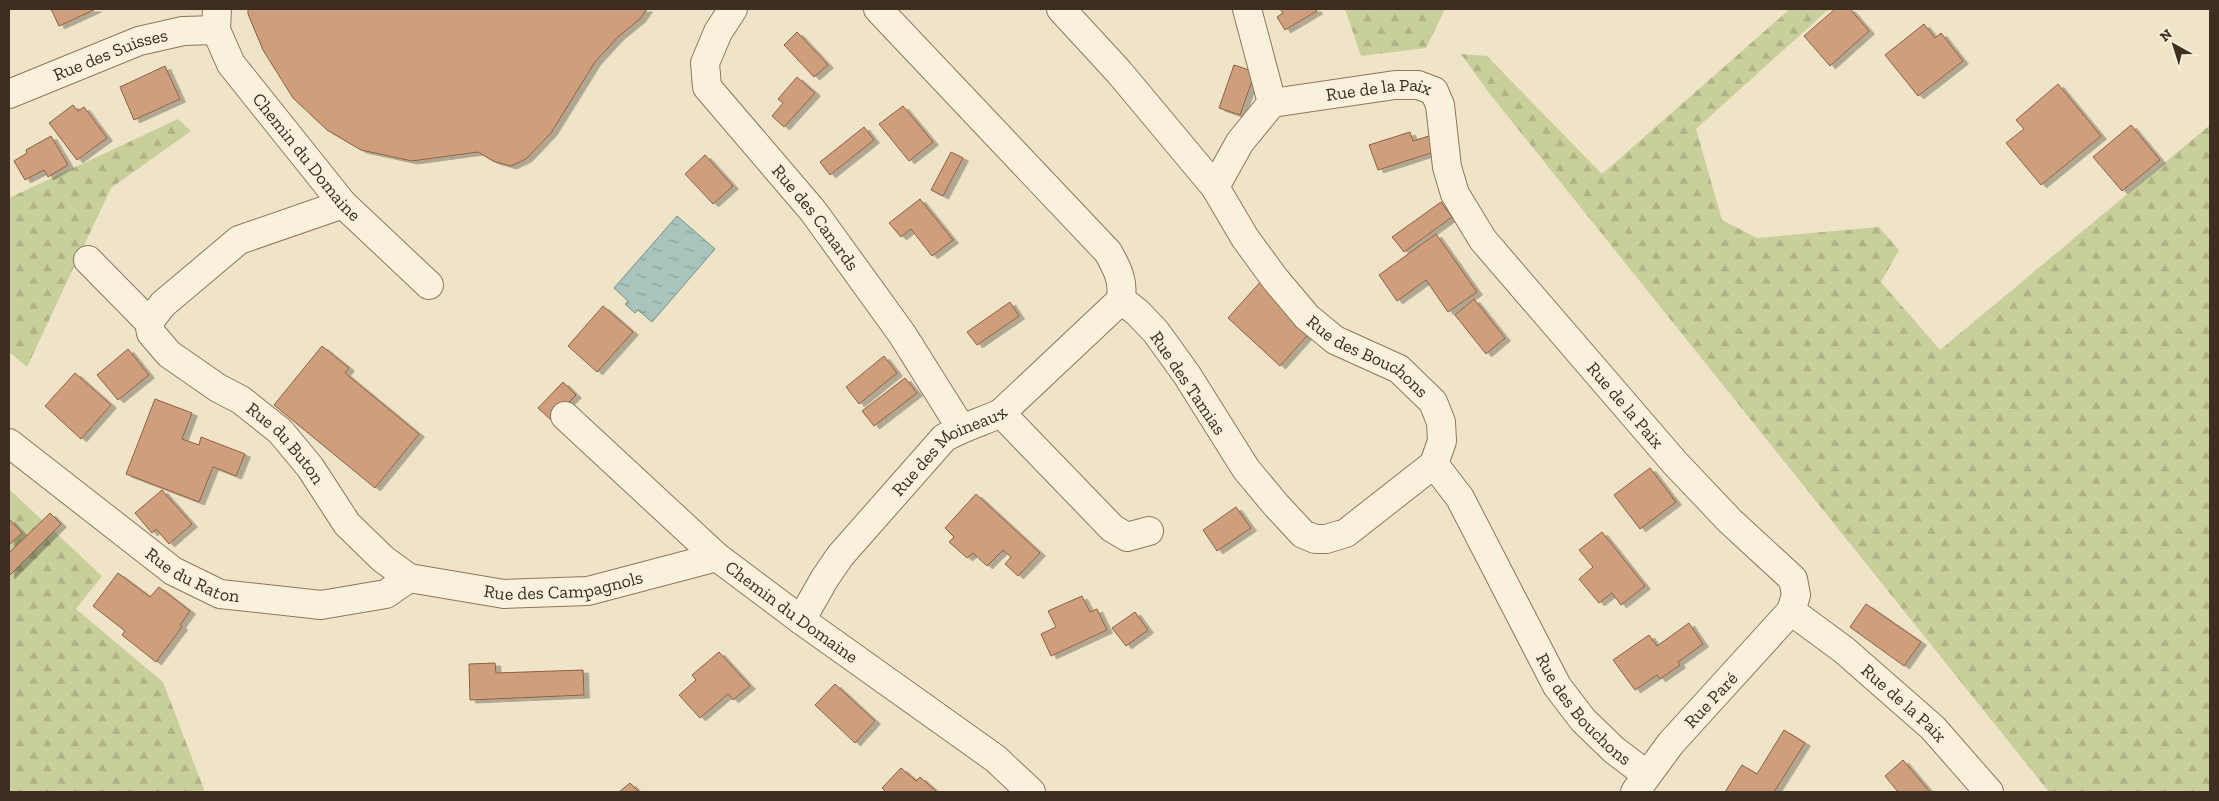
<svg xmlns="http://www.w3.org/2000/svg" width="2219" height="801" font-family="'Zilla Slab',serif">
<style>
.forest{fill:url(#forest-firs)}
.water{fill:url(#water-ripples);stroke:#6f938a}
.building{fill:#cf9f7d;stroke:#8d5f41;filter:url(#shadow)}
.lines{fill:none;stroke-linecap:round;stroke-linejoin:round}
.minor-casing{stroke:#8d765c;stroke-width:30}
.minor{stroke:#faf1dc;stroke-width:28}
.labels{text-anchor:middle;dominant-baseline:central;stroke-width:4.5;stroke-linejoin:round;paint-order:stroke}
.street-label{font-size:18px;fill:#3d2e20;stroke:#f7eed8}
</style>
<defs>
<pattern id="forest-firs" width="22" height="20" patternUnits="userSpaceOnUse" patternTransform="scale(1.25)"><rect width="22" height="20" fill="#c9cf9b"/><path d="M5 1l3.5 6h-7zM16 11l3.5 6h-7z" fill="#aeb285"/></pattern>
<pattern id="water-ripples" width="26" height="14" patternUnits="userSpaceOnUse" patternTransform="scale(1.25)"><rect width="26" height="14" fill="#a9c4bc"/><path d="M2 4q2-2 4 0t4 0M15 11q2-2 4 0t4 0" fill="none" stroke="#8ba098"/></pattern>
<filter id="shadow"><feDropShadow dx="5.5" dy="3" stdDeviation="0" flood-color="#0004"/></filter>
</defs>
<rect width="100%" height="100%" fill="#f0e4c8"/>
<g class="forest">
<path d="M1345,9H1445L1426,48L1361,56Z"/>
<path d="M1790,9H1829L1696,129L1722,220L1757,238L1879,227L1899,250L1881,282L1940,350L2210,125V792H2049L1489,93L1461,54L1487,56L1602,174Z"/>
<path d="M178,119L191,131L111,188L27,367L9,352V198Z"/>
<path d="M9,489L102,576L76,609L163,682L205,792H9Z"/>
</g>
<path class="water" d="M677,216L715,249L652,322L638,310L635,313L625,304L628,301L614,288Z"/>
<g class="building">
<path d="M51,9H96L59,26Z"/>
<path d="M248,9H647L640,19L619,36L595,62L551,133L526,159L511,166L493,161L478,152L412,161L361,150L327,130L293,98L263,50L248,14Z"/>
<path d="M1280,9H1316L1317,11L1285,30L1277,17L1283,13Z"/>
<path d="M1835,9H1850L1869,31L1830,66L1804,36Z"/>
<path d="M1924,24L1935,38L1941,33L1963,61L1918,96L1885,55Z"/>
<path d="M797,32L828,65L814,77L784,45Z"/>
<path d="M1234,65L1255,72L1240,115L1219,108Z"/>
<path d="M165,66L180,99L134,120L120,87Z"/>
<path d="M797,77L815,93L784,127L772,116L783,103L778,99Z"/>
<path d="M2058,84L2101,136L2041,185L2006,143L2024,129L2016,120Z"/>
<path d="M73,105L78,111L84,107L107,138L77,160L49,123Z"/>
<path d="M903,106L933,142L909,161L879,124Z"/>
<path d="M2131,125L2160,160L2122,191L2093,157Z"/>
<path d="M864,127L874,140L830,175L820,162Z"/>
<path d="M1410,132L1413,141L1429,136L1434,152L1378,170L1369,145Z"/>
<path d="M51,136L68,165L48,177L44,170L25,180L14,161L27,153L26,150Z"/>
<path d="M951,152L963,158L943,196L931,190Z"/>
<path d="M705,155L733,186L713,204L685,174Z"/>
<path d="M920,199L953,240L932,256L911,229L901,237L889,223Z"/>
<path d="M1441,202L1452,217L1404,252L1392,237Z"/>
<path d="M1436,234L1477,292L1448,312L1426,280L1397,301L1379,275Z"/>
<path d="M1262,280L1314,328L1280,366L1228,318Z"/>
<path d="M1474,299L1505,338L1486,354L1455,315Z"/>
<path d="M1010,302L1019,316L977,345L967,332Z"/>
<path d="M603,306L633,332L597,372L568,346Z"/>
<path d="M322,346L349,368L345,373L419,434L375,488L274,405Z"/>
<path d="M128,349L149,375L118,400L97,375Z"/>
<path d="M884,356L897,373L859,404L846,387Z"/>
<path d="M75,373L111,405L81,439L45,406Z"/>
<path d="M905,378L917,393L874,426L862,411Z"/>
<path d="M563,382L576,395L551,420L538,408Z"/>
<path d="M155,399L192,413L182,439L199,445L201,437L245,454L236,476L213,467L199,502L126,474Z"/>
<path d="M1650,468L1676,502L1640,529L1614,495Z"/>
<path d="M162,490L192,524L169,544L156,529L152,533L135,513Z"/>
<path d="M976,494L1040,553L1018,576L1005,564L1011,557L1003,550L987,566L973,553L967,558L949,542L954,537L945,528Z"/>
<path d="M1236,507L1251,528L1217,551L1203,530Z"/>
<path d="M50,513L61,524L9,576V553Z"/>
<path d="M9,519L22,533L9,545Z"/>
<path d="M1602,532L1645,586L1621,605L1612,593L1599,603L1579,579L1593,567L1579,550Z"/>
<path d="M118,573L150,597L159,587L190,611L180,625L182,627L156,662L122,635L125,631L93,606Z"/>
<path d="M1082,596L1090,612L1097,609L1107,630L1051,656L1041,634L1056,627L1048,611Z"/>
<path d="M1866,604L1921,642L1904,666L1850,627Z"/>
<path d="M1135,612L1148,630L1126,646L1112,628Z"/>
<path d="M1689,623L1703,644L1678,662L1680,665L1660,679L1657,675L1635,690L1613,660L1649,635L1657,646Z"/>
<path d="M719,652L750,686L733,700L728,694L700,718L679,695L696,680L692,675Z"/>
<path d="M495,663L496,673L583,670L584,695L470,700L469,664Z"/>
<path d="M835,684L875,721L855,743L815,705Z"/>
<path d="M1784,730L1805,743L1774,792H1725L1742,765L1757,774Z"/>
<path d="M1903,760L1930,792H1898L1885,776Z"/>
<path d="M901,768L916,781L920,777L937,792H886L882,788Z"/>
<path d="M630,783L639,792H619Z"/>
</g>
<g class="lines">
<defs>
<g id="minor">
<path id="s1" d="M217,9L216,30L231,64L343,204L429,285"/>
<path id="s2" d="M733,9L718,32L705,63L707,87L813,211L902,334L961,428"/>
<path id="s3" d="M1061,9L1119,72L1215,187L1245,238L1275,279L1307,317L1335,340L1399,369L1433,402L1441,422L1442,441L1434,464L1346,533L1326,539H1315L1303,534L1276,505L1246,469L1187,375L1156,332L1138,313L1128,305L1120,301"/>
<path d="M1247,9L1272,103"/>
<path id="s4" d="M9,94L139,41L183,31L216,30"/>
<path id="s5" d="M1272,103L1395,85H1418L1434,91L1440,105L1447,167L1455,194L1483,240L1675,463L1730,521L1793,579L1796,595L1791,611L1671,743L1635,792"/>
<path d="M1215,187L1240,142L1272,103"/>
<path id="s6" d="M343,204L239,240L163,304L149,322L151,333L169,354L218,388L241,400L280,431L310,467L347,524L383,559L409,578L504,594L588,591L717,557"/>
<path d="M88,260L149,322"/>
<path d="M1001,413L1112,528L1127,537L1149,531"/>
<path id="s7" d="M565,416L717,557L801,620L996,759L1031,792"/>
<path id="s8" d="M9,443L173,571L220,594L321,605L386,594L409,578"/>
<path id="s9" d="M1434,464L1460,498L1557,686L1583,720L1614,750L1647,775"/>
<path id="s10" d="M1791,611L1844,650L1933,728L1989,792"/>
<path id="s11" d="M801,620L825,578L840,556L944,438C962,427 982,422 1001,413L1120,301C1125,283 1117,268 1108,252L878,9"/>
</g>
</defs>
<use href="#minor" class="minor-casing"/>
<use href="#minor" class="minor"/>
</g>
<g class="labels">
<g class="street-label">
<text stroke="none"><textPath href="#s4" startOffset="109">Rue des Suisses</textPath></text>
<text stroke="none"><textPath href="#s5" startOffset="108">Rue de la Paix</textPath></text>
<text stroke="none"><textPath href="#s1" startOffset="178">Chemin du Domaine</textPath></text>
<text stroke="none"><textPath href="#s2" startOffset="255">Rue des Canards</textPath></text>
<text stroke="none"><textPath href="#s3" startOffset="468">Rue des Bouchons</textPath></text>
<text transform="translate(1188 383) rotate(56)">Rue des Tamias</text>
<text stroke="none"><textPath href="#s5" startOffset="542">Rue de la Paix</textPath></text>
<text stroke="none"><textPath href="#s6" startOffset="419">Rue du Buton</textPath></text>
<text stroke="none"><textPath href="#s11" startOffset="229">Rue des Moineaux</textPath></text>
<text stroke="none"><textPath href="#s8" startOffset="228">Rue du Raton</textPath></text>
<text stroke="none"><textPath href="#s6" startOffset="760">Rue des Campagnols</textPath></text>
<text stroke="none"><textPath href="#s7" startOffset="300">Chemin du Domaine</textPath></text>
<text transform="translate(1711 700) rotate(-47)">Rue Paré</text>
<text stroke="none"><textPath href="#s10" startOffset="146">Rue de la Paix</textPath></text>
<text stroke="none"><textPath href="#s9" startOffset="289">Rue des Bouchons</textPath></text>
</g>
</g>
<rect width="2219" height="801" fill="none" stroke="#3d2e20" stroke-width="20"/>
<g transform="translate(2174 45) rotate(321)" stroke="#f7eed8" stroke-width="4" paint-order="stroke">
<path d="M0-4L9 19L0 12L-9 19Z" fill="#3d2e20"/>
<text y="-8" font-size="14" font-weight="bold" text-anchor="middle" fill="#3d2e20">N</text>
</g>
</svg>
